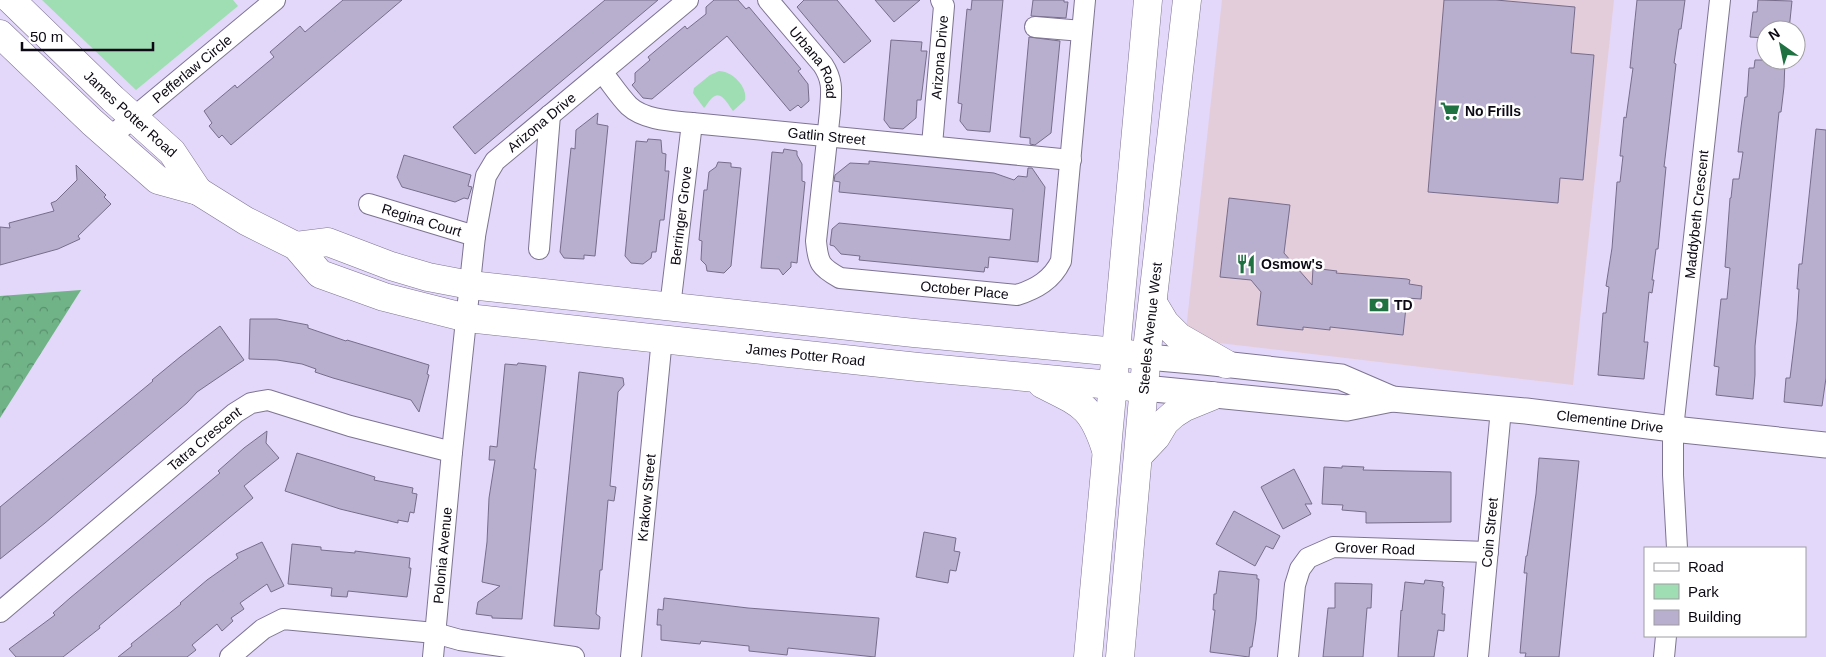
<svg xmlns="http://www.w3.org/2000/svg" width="1826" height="657" font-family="Arial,sans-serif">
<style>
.commercial{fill:#e4cdda}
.forest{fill:url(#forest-crowns)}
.park{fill:#9fddb3}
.building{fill:#b8aece;stroke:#776d8b}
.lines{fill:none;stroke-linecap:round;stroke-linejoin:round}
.minor-casing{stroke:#7d7492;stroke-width:22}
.tertiary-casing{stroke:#7d7492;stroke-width:27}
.secondary-casing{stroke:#7d7492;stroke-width:29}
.minor{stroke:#fff;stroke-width:20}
.tertiary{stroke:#fff;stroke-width:25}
.secondary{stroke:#fff;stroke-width:28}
.labels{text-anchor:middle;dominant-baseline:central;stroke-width:5;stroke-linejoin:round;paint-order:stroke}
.street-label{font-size:14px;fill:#0d0914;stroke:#fff}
.poi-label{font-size:14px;font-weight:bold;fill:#0d0914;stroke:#fff;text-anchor:start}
</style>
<defs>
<pattern id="forest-crowns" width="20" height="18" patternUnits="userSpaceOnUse" patternTransform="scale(1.25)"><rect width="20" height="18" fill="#70b387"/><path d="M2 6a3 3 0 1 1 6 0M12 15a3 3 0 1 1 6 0" fill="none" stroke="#5a906d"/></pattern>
</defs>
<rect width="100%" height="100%" fill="#e3d8fa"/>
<path class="commercial" d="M1222,0H1614L1573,385L1185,339Z"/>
<path class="forest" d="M81,290L0,418V296Z"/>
<g class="park">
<path d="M42,0H233L238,6L136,90Z"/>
<path d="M719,71C732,71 748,87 745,100L733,111C729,106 722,92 715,96C711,97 707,105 704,108L693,93L694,88L710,75Z"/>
</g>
<g class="building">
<path d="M343,0H402L231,145L222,135L219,138L209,126L212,123L204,111L235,85L237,88L274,57L270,52L300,26L305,32Z"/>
<path d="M605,0H658L475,154L453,127Z"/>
<path d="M714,0H738L746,9L749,7L801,69L798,71L808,84L809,101L801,108L798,105L790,111L727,36L652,99L643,98L632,85L635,82V73L650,60L648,57L685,26L687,29L706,14V7Z"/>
<path d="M804,0H837L871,41L844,63L797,7Z"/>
<path d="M875,0H920L894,22Z"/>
<path d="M972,0H1003L990,132L967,130L960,121L962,104L958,103L967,9L971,10Z"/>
<path d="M1033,0H1064V2H1068L1066,18L1031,16Z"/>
<path d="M1444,0H1496L1575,7L1571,53L1594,55L1583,180L1560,178L1558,203L1428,192Z"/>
<path d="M1637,0H1685L1681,29H1679L1674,63L1676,64L1664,167H1666L1658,249H1656L1652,280H1654L1652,293L1649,292L1644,342H1648L1644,379L1598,375L1603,313H1606L1609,287L1606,286L1612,248L1617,182H1620L1623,156H1620L1624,117L1626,118L1633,68H1630Z"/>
<path d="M1758,0L1792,1L1789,30H1766V38L1750,37L1753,12H1757Z"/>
<path d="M1029,37L1060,41L1051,133L1035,145L1030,144V138L1020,137Z"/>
<path d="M891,40L922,42L921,51H927L921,100H917L916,118L903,129L890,128L884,120Z"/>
<path d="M1755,60H1785L1784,87L1781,112H1779L1755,346V375L1753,399L1716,395L1719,367L1714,366L1721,299H1727L1730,268L1725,267L1730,198H1731L1733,179H1739L1743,152H1738L1741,127L1745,97H1747L1749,68H1754Z"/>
<path d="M598,113L597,124L608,126L595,256L584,255V259L564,258L560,252L571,148L575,149L576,130Z"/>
<path d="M1816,129L1826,130V378L1822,406L1784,402L1786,378H1790L1797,321L1799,289H1797L1799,264H1802Z"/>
<path d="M648,139L661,140L662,153L666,154L665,171H669L664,220H660L656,252H652L651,258L643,264L631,263L625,256L636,141L647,142Z"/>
<path d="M784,149L797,151V155L802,164V181L805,182L797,263L791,262V267L783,275L779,269L761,268L772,152L783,153Z"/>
<path d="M404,155L471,175L468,186L472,187L468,199L464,198L455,202L402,187L397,177Z"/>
<path d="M869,161L994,173L1014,180L1018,176L1027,177L1028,168H1032L1045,187L1038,262L989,257L988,268L985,267L984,272L859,260L860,256L841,254L834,246L830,245L832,229L839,223L1010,240L1013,209L839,192L840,182L834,181L835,175L850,163L869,164Z"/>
<path d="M718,162L731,163V167L741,168L731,266L724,273L707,271L706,265L701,260L702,241L699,240L704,190H707L709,172L716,167Z"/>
<path d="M76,165L106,195L104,197L111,204L78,236L80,239L58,249L0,265V227L10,228L9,223L54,211L51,203L56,201L77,180Z"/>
<path d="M1229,198L1290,205L1284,253L1312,285L1313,268L1337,271L1336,273L1407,279L1410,280L1409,284L1422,286L1421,299L1407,298L1403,335L1330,327V330L1303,327V330L1257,325L1261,292L1251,280L1220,277Z"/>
<path d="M250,319H277L308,325V328L346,341L347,340L429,365L427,374L429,375L419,412L411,400L333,378L315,372L316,369L302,364L277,360L249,359Z"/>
<path d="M220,326L244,360L197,392L187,403L45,523L0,559V507L153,381L152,380L180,357Z"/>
<path d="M518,363L546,366L534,469H536L522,619L492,618V616L476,614L478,602L500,586L482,582L487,542L489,498L495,460H489L490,446L497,447L505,364L517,365Z"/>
<path d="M579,372L623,378L624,385L618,392L610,486L616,487L614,501L608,500L602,570H600L596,614L600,617L599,629L554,626Z"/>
<path d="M267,431L266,443L279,458L244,486L253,498L143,589L99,626L100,628L63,657H16L9,649L55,615L53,613L70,598L220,473L218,471L244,448Z"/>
<path d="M297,453L375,477L374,480L413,488L412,493L417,494L414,513L410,512L408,522L398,520V523L340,509L285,491Z"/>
<path d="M1539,458L1579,461L1559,657H1525L1526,653H1520L1527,573H1524L1526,556H1527L1536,494Z"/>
<path d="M1342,466L1364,467L1363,470L1451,472V522L1366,523V512L1342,510L1343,505L1322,504L1324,467L1342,468Z"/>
<path d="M1294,469L1312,504H1305L1311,514L1283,529L1261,487Z"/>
<path d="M1234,511L1280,536L1273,549L1266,546L1255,566L1216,544Z"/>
<path d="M924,532L956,538L954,551L960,552L956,571L950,570L948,583L916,577Z"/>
<path d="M262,542L284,586L271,592L267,584L240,603L244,609L231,618L233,621L222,631L217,624L192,645L196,650L187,657H118L132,646L131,644L181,604L180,603L207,580L238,558L236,554Z"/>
<path d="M292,544L321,547V550L355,553V551L410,558L409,568H411L410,576L407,597L348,591L347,597L331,596L332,588L288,584Z"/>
<path d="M1219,571L1257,575V579H1259L1256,620L1252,647H1250L1249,657L1210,652L1215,610H1213L1214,594H1216Z"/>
<path d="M1425,580L1443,582L1442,586L1444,587L1442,614H1445L1444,631L1438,630L1434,657H1398L1401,610L1402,611L1405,582L1424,584Z"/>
<path d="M1335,583L1372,584L1371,608H1367L1363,657H1323L1328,608H1335Z"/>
<path d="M664,598L748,608L879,618L875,657L788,648L787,655L749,651V646L701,641L700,644L661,640V625H657L658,609L663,610Z"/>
</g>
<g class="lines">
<defs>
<g id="minor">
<path id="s1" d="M768,0L823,65C834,82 831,93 830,112L816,241C818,263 820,267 840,278L1017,295C1036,289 1052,280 1061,261L1085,0"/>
<path d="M1035,27L1082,31"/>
<path id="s2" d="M602,72C611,83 619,96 629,106C644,120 672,121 692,123L1071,160"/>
<path id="s3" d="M109,138L275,0"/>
<path id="s4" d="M932,145L944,6L941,0"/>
<path id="s5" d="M369,204L475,236"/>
<path d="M539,249L550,115"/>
<path id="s6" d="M670,307L692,123"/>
<path id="s7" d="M1677,548L1673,475V429L1720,0"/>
<path id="s8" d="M0,612L235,413L251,403L268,400L350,426L452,452"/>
<path d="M230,657L263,629L283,619L435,633L460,640L574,657"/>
<path id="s9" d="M433,657L452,452L475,236L486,176L495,161L688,0"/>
<path id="s10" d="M631,657L662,338"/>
<path id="s11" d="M1288,657L1295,585L1300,569L1308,558L1333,547L1488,552"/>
<path id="s12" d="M1478,657L1501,409"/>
<path d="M1664,657L1666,636"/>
</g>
<g id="tertiary">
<path d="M1147,357L1204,362L1341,377L1392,399"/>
<path id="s13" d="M1144,388L1347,408L1392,399L1526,411L1673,429L1826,445"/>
</g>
<g id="secondary">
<path id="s14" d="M11,0L113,99L172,152L198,191"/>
<path id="s15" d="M0,34L92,122L158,180L198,191L246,221L296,246L320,274L384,297L467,318L918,367L1144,388"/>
<path d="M296,246L328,242L391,266L428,277L470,285L914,333L1117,352L1147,357"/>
<path d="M1153,303L1165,323L1179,337L1226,364"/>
<path d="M1042,384C1082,404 1092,406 1106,450"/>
<path d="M1139,455L1156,437L1165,422L1174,414L1185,407L1212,396"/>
<path d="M1088,657L1148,0"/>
<path id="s16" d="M1120,657L1148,341L1187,0"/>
</g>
</defs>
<use href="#minor" class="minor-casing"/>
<use href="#tertiary" class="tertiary-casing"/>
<use href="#secondary" class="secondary-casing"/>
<use href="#minor" class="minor"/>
<use href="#tertiary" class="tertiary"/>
<use href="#secondary" class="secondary"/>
</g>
<defs>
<symbol id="supermarket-bare" viewBox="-9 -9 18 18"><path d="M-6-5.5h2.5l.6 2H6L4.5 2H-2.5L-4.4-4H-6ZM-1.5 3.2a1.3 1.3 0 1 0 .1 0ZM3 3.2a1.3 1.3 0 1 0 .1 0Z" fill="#1f7142" stroke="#fff" stroke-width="2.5" paint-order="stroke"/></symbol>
<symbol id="restaurant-bare" viewBox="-9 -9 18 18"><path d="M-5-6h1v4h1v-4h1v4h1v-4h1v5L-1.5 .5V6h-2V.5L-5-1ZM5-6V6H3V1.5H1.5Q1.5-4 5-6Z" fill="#1f7142" stroke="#fff" stroke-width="2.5" paint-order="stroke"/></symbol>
<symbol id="bank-bare" viewBox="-9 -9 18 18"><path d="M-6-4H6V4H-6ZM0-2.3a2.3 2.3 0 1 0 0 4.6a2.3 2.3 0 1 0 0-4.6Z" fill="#1f7142" stroke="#fff" stroke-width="2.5" paint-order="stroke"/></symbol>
</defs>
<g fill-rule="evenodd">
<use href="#supermarket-bare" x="1436" y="97" width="28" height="28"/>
<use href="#restaurant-bare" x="1232" y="250" width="28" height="28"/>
<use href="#bank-bare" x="1365" y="291" width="28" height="28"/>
</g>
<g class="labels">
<g class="street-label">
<text stroke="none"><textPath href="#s4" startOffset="88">Arizona Drive</textPath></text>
<text stroke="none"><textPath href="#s1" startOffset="79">Urbana Road</textPath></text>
<text stroke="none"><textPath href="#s3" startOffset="108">Pefferlaw Circle</textPath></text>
<text stroke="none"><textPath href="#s14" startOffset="165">James Potter Road</textPath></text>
<text stroke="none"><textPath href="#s9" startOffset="562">Arizona Drive</textPath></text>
<text stroke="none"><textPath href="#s2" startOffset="245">Gatlin Street</textPath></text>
<text stroke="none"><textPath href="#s6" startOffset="92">Berringer Grove</textPath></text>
<text stroke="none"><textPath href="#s7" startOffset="335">Maddybeth Crescent</textPath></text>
<text stroke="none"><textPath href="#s5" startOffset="55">Regina Court</textPath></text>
<text stroke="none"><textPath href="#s1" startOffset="436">October Place</textPath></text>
<text stroke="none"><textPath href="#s16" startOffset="330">Steeles Avenue West</textPath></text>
<text stroke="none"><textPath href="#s15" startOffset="900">James Potter Road</textPath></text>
<text stroke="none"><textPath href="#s13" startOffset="469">Clementine Drive</textPath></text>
<text stroke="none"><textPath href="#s8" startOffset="268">Tatra Crescent</textPath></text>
<text stroke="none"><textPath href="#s10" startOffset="160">Krakow Street</textPath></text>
<text stroke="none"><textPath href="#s12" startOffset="125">Coin Street</textPath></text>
<text stroke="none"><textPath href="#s11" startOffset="172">Grover Road</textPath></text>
<text stroke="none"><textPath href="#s9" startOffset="102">Polonia Avenue</textPath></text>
</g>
<g class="poi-label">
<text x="1465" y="111">No Frills</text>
<text x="1261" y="264">Osmow's</text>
<text x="1394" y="305">TD</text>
</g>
</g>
<rect x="1644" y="547" width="162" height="90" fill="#ffffff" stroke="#9e9da1"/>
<rect x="1654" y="563" width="25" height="8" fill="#ffffff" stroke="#9e9da1"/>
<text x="1688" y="572" font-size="15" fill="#0d0914">Road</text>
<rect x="1654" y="584" width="25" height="15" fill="#9fddb3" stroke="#9e9da1"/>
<text x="1688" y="597" font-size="15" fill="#0d0914">Park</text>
<rect x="1654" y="610" width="25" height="15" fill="#b8aece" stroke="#9e9da1"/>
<text x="1688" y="622" font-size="15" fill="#0d0914">Building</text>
<g transform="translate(1781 45) rotate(327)"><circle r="24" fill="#ffffff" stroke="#9e9da1"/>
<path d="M0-4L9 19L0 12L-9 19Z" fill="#1f7142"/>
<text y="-8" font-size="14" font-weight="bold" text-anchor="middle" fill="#0d0914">N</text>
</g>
<path d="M22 42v8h131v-8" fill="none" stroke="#0d0914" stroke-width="2.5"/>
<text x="30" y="42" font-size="15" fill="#0d0914" stroke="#ffffff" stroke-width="4" paint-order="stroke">50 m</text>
</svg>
